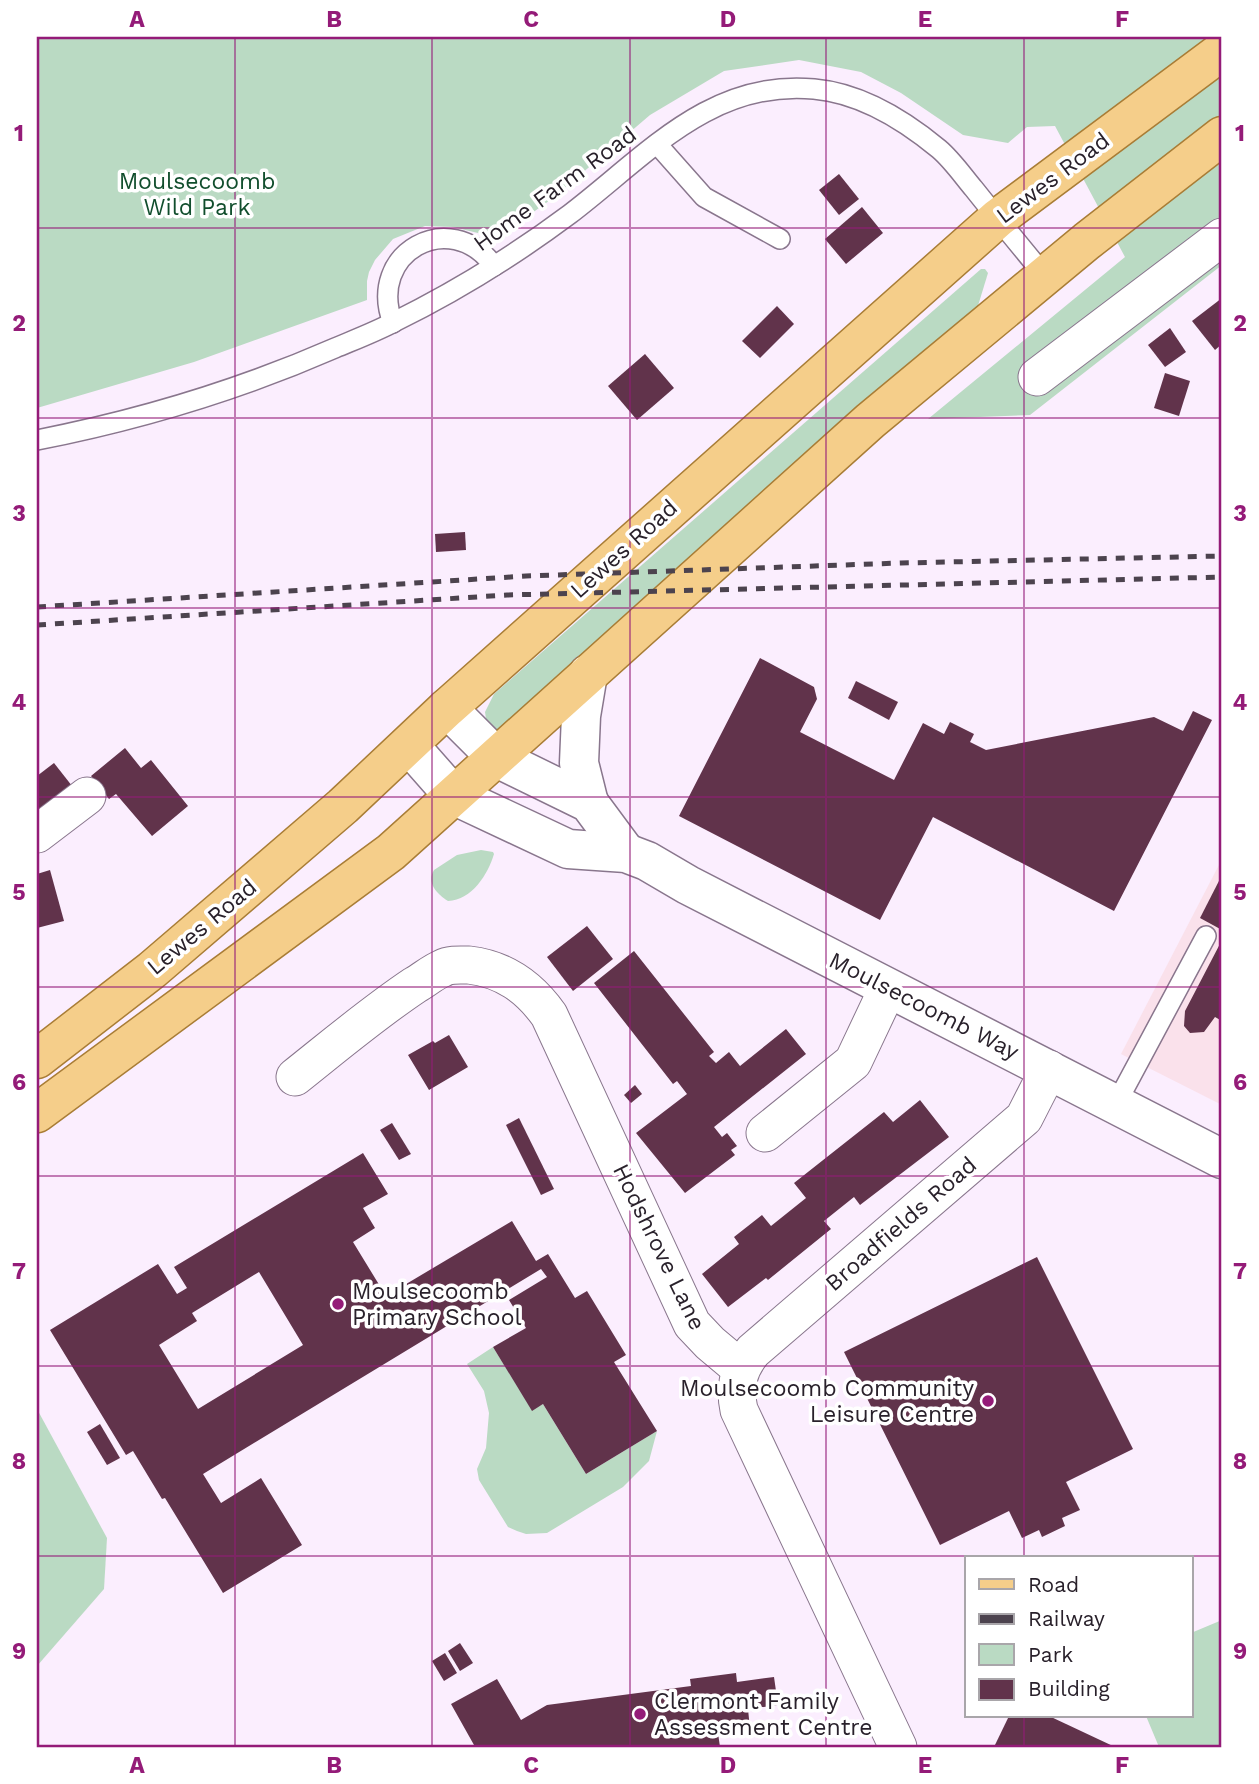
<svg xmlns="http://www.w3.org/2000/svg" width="1259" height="1784" font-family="'Work Sans',sans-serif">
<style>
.industrial{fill:#fae1eb}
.green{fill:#badac3}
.building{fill:#61334b;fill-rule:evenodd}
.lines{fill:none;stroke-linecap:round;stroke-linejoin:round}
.lane-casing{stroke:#89768d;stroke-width:22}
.street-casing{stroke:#89768d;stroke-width:39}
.secondary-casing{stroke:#89768d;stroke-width:41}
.primary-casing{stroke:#a97d36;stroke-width:41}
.lane{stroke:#fff;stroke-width:19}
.street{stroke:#fff;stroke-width:37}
.secondary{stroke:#fff;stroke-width:38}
.primary{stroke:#f5ce8a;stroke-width:38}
.rail{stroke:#4c434e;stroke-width:5;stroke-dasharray:9 9;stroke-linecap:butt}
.grid{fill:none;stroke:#941b78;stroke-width:2;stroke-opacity:0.55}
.poi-dot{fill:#941b78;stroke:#fff;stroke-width:2.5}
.labels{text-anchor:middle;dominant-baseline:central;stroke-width:7;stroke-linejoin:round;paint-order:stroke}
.street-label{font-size:23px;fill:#29212b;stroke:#fff}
.park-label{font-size:23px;fill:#114e2d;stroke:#fff}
.poi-label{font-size:23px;fill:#29212b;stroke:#fff;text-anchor:start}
.neatline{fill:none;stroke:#941b78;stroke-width:2.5}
.grid-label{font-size:23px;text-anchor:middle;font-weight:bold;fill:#941b78}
</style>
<rect width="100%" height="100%" fill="#fbeefe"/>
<path class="industrial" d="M1222,859V1105L1121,1054Z"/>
<g class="green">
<path d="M37,37H1222V265L1030,415L928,419L1125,257L1055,126L1027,127L1008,143L963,135L901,93L861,72L799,60L724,71L650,115L553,198L507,231L482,234L453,227L425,226L393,239L375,260L369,272L367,281V300L194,362L37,408Z"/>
<path d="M981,269H985L988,273L977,309L497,732L487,726L485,712L494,694Z"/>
<path d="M481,850L493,852L494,854C488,874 472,900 448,901C437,894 426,883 434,870L457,855Z"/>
<path d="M493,1347L532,1410L543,1404L586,1474L657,1431L649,1461L623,1487L547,1533L526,1534L517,1531L508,1527L479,1480L477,1469L486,1448L489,1413L484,1391L467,1364Z"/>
<path d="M37,1409L107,1538L104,1589L37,1666Z"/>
<path d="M1222,1620V1747H1159L1146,1716H1191V1633Z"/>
</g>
<g class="building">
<path d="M839,174L859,199L839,215L819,190Z"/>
<path d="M862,207L883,233L846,264L825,239Z"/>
<path d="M1222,298V344L1215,350L1192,321Z"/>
<path d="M777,306L794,324L760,358L742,341Z"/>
<path d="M1170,328L1186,352L1165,367L1148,345Z"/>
<path d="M645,354L674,388L637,420L608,386Z"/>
<path d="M1165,373L1190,381L1179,416L1154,408Z"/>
<path d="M465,532L466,550L436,552L435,534Z"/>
<path d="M760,658L814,687L817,699L800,732L894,780L923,723L944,734L950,722L974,734L970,742L986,750L1154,717L1183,731L1193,711L1212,720L1114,911L933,817L880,920L679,816Z"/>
<path d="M856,681L898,702L889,720L848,698Z"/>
<path d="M125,748L141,768L151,760L188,806L152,836L116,794L109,799L91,776Z"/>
<path d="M54,763L76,791L37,818V776Z"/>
<path d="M50,870L64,921L37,928V874Z"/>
<path d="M1222,875V930L1200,918Z"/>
<path d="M587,926L613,959L573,991L547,957Z"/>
<path d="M1222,940V1021L1215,1017L1204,1032L1190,1033L1184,1026L1185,1011Z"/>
<path d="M634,951L714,1052L709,1056L716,1063L729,1052L740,1066L786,1029L806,1054L714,1127L722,1137L727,1133L737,1146L731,1150L735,1155L685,1193L636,1133L687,1094L677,1081L673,1084L594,983Z"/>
<path d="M449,1035L468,1067L429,1090L408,1055L433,1041L435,1043Z"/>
<path d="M635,1085L642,1094L631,1103L624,1095Z"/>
<path d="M920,1100L949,1137L860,1205L854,1197L824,1221L831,1229L768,1280L766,1278L728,1307L702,1274L739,1244L734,1237L762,1215L771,1226L806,1198L794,1183L884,1112L893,1122Z"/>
<path d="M519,1118L554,1189L541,1195L506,1125Z"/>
<path d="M392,1123L411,1154L399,1160L380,1130Z"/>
<path d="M363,1153L388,1194L363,1208L375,1228L353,1242L386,1296L512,1221L536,1261L548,1254L575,1298L587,1291L626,1355L614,1362L657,1431L586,1474L543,1404L532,1411L493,1347L526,1328L509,1300L547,1277L541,1269L203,1474L221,1503L261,1478L302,1545L223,1593L165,1498L162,1499L133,1451L126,1455L50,1330L158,1264L177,1294L187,1288L174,1267ZM259,1272L303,1345L198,1409L159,1345L197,1321L192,1313Z"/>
<path d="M1037,1257L1133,1449L1066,1482L1080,1510L1062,1518L1065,1526L1042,1537L1039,1530L1022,1538L1009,1511L940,1545L844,1352Z"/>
<path d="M100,1424L120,1458L107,1465L87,1432Z"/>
<path d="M460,1643L473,1663L460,1671L448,1651Z"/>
<path d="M445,1653L457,1673L444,1681L432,1661Z"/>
<path d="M736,1673L737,1682L774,1677L778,1705L748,1709L750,1729L718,1733L720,1747H470L474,1745L451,1704L497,1679L521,1720L547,1705L691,1686L690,1679Z"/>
<path d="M1009,1716H1049L1115,1747H994Z"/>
</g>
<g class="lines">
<defs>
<g id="lane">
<path d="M657,144L704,197L780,239"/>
<path d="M393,323C366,253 450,206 494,266"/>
<path d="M37,440C139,420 239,390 335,348C354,340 375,332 394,322C455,292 515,255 570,214C645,157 710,79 814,89C860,93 904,120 939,149C952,160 963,176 974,189C997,218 1021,247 1045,276"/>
<path d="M1116,1104L1206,936"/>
</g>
<g id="street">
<path d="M1037,377L1222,237"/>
<path d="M37,834L87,796"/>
<path d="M295,1077C334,1046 373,1013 415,985C424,980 433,972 443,968C450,964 461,965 469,965C504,969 529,987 549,1015L692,1324L710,1343L741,1369"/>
<path d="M765,1133L853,1062L888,988"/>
<path d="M898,1747L739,1410C734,1387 738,1369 753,1351L1024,1118L1049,1069"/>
</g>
<g id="secondary">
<path d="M588,674L581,716L579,763L589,803"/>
<path d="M447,708L497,758L589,803L626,853"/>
<path d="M409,745L453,795L568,849L626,853L647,861L688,885L1222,1159"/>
</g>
<g id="primary">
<path d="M37,1059L152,970L343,806L447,708L998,218L1222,51"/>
<path d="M37,1113L391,852L870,421L1087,241L1222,136"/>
</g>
</defs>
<use href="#lane" class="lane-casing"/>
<use href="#street" class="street-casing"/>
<use href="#secondary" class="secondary-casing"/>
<use href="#primary" class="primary-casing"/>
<use href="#lane" class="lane"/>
<use href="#street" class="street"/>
<use href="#secondary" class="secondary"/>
<use href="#primary" class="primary"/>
<g class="rail">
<path d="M37,607L526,576L901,563L1222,556"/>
<path d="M37,625L507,595L1222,577"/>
</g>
</g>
<path class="grid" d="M235,37V1747M432,37V1747M630,37V1747M826,37V1747M1024,37V1558M37,228H1222M37,418H1222M37,608H1222M37,797H1222M37,987H1222M37,1176H1222M37,1366H1222M37,1556H1222M1024,1716V1747"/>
<g class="poi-dot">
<circle cx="338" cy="1304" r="7"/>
<circle cx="988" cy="1401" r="7"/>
<circle cx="640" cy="1714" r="7"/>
</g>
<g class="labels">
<g class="street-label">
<text transform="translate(1053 178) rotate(-37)">Lewes Road</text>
<text transform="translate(555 189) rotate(-36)">Home Farm Road</text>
<text transform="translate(624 549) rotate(-42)">Lewes Road</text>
<text transform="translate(202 927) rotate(-40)">Lewes Road</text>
<text transform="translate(924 1006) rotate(27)">Moulsecoomb Way</text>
<text transform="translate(901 1224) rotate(-41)">Broadfields Road</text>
<text transform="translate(659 1247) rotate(64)">Hodshrove Lane</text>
</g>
<g class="park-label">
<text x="197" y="181">Moulsecoomb<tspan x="197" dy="26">Wild Park</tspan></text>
</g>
<g class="poi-label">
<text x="352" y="1291">Moulsecoomb<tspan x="352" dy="26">Primary School</tspan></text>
<text x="974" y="1388" text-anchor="end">Moulsecoomb Community<tspan x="974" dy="26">Leisure Centre</tspan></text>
<text x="654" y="1701">Clermont Family<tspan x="654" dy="26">Assessment Centre</tspan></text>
</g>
</g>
<rect width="1259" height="1784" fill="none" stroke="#ffffff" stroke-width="77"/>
<rect x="965" y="1556" width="228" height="161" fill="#ffffff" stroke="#a9a6aa" stroke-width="2"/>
<rect x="979" y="1579" width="35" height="10" fill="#f5ce8a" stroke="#a9a6aa" stroke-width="2"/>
<text x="1028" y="1592" font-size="21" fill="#29212b">Road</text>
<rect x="979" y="1614" width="35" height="10" fill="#4c434e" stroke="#a9a6aa" stroke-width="2"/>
<text x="1028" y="1626" font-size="21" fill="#29212b">Railway</text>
<rect x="979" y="1644" width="35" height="21" fill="#badac3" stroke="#a9a6aa" stroke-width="2"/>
<text x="1028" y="1662" font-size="21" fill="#29212b">Park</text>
<rect x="979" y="1679" width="35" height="21" fill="#61334b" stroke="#a9a6aa" stroke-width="2"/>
<text x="1028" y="1696" font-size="21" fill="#29212b">Building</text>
<rect x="38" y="38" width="1182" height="1708" class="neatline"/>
<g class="grid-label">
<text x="137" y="27">A</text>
<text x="334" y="27">B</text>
<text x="531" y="27">C</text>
<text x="728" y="27">D</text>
<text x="925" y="27">E</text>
<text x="1122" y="27">F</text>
<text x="19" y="141">1</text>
<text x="1240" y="141">1</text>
<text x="19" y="331">2</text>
<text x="1240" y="331">2</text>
<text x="19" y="521">3</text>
<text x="1240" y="521">3</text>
<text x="19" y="710">4</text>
<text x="1240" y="710">4</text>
<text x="19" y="900">5</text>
<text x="1240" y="900">5</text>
<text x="19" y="1090">6</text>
<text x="1240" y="1090">6</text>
<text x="19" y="1279">7</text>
<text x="1240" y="1279">7</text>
<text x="19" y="1469">8</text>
<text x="1240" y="1469">8</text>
<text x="19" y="1659">9</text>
<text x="1240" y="1659">9</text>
<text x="137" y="1773">A</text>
<text x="334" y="1773">B</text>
<text x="531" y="1773">C</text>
<text x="728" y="1773">D</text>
<text x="925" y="1773">E</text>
<text x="1122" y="1773">F</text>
</g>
</svg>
